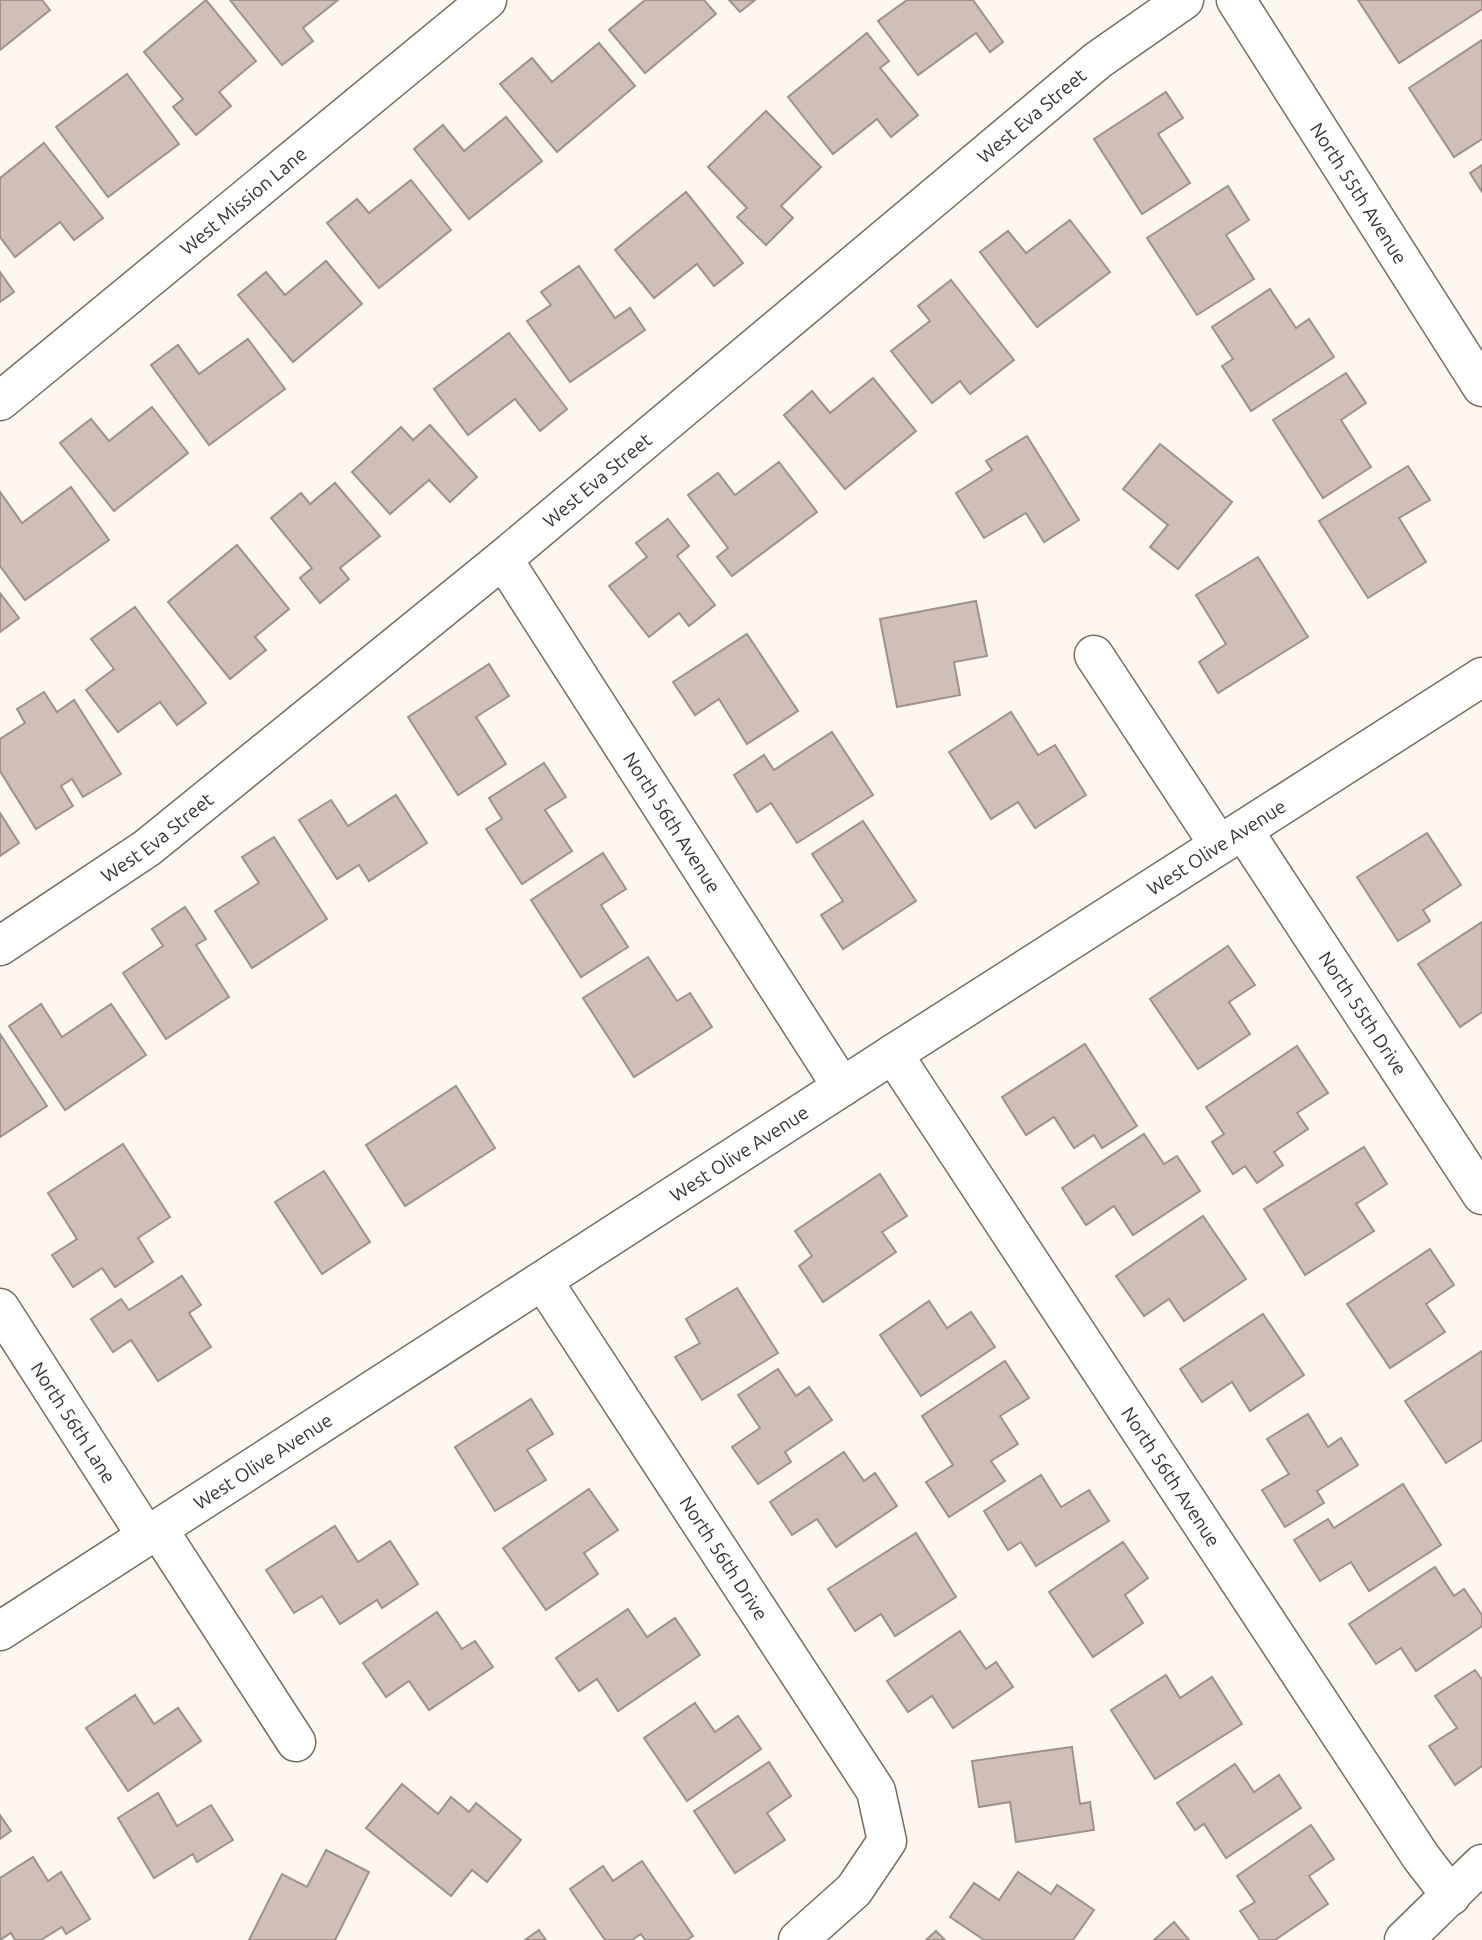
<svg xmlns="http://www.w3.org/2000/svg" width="1482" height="1940" font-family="Ubuntu,sans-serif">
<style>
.building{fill:#cfbfb8;stroke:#a0918a;stroke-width:2}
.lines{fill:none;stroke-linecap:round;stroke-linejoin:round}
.street-casing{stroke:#786c63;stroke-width:41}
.secondary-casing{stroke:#786c63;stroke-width:41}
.street{stroke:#fff;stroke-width:38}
.secondary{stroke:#fff;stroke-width:38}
.labels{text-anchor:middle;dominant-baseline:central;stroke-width:7;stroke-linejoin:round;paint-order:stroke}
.street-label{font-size:19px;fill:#393430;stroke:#fef6f0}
</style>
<rect width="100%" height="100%" fill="#fef6f0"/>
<g class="building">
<path d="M0,0H42L50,10L0,50Z"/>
<path d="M206,0L256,61L219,92L231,106L196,135L173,107L183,99L144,52Z"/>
<path d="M230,0H338L303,28L313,41L282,65Z"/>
<path d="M645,0H704L716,14L645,73L609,30Z"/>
<path d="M729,0H755L740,12Z"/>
<path d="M907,0H973L1003,42L990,52L976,33L918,75L878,21Z"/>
<path d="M1358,0H1482V9L1399,63Z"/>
<path d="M867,33L889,61L880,68L918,115L891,137L877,119L833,154L788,97Z"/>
<path d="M1482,40V139L1454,157L1409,88Z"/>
<path d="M599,43L635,86L557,152L500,84L532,58L552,82Z"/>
<path d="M127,74L179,144L108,197L56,127Z"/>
<path d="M1166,92L1183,118L1158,134L1190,183L1142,214L1094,139Z"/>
<path d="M766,111L821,167L781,206L793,218L766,245L737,217L747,208L708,167Z"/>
<path d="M506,117L542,161L469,219L414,149L443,125L464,151Z"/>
<path d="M44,143L103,218L74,240L60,222L15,257L0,237V178Z"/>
<path d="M1482,165V192L1470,173Z"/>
<path d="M411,180L451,230L379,288L327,223L357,199L369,213Z"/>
<path d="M1228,186L1249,220L1226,235L1254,279L1197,315L1147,238Z"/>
<path d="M686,192L743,263L714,286L697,264L654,298L615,250Z"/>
<path d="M1070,220L1110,272L1037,327L980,252L1008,231L1026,253Z"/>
<path d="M326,261L362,304L293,362L238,295L266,272L285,295Z"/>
<path d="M579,266L615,318L630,308L645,330L570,382L527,321L551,305L541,292Z"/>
<path d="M0,272L14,292L0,302Z"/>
<path d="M951,280L1014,360L970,394L960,381L932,403L891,351L930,321L918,306Z"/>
<path d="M1270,289L1296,328L1309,319L1334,357L1251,411L1222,366L1233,359L1212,327Z"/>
<path d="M509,333L567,409L540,431L515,399L468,435L434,389Z"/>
<path d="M248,339L285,389L209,445L151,365L178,345L199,374Z"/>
<path d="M1346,373L1366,403L1341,420L1371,467L1323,498L1273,420Z"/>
<path d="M873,378L916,431L845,489L784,415L812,391L830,413Z"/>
<path d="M152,407L188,453L114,511L60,443L91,419L109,441Z"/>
<path d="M430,425L477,477L450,502L429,480L390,514L352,472L401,427L413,440Z"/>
<path d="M1027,436L1079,520L1044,542L1026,513L984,538L956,493L992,470L986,461Z"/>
<path d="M1160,444L1232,502L1178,569L1150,547L1168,525L1123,489Z"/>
<path d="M779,462L817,512L732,576L717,557L728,548L688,495L718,473L735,495Z"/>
<path d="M1408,466L1430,500L1399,518L1426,562L1368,598L1319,521Z"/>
<path d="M335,483L380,536L340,568L349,579L320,603L300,578L312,568L271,518L301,493L310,504Z"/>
<path d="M71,487L109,540L25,600L0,566V492L22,523Z"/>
<path d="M668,519L689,546L677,556L715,605L689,626L679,613L649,637L609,586L647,557L636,543Z"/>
<path d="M237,545L289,609L255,637L266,650L230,679L168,602Z"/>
<path d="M1258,557L1308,637L1218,693L1199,662L1226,644L1196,595Z"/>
<path d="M0,593L19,618L0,632Z"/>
<path d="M976,601L987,656L954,662L960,695L897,707L880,619Z"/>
<path d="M135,607L206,703L177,725L160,702L118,732L86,690L114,669L91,639Z"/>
<path d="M747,634L798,711L747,744L719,699L695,715L673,682Z"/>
<path d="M489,664L509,696L476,717L506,764L458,795L408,717Z"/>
<path d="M44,692L57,712L74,700L121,774L83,797L72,779L61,786L73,806L36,829L0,771V739L25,723L17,709Z"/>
<path d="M1011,712L1038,755L1055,745L1086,795L1035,828L1018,802L991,819L949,752Z"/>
<path d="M832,732L873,795L797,843L771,803L757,812L734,775L764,755L774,770Z"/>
<path d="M544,763L566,797L545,810L572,851L522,884L486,829L502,819L489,798Z"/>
<path d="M396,795L427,843L369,881L359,865L337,879L299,820L331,800L348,826Z"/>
<path d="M0,813L19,843L0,856Z"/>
<path d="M863,821L916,901L843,949L821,915L843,901L812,854Z"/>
<path d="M1427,833L1461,885L1423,910L1430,921L1398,941L1357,877Z"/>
<path d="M274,837L327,919L252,968L215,911L259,883L242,857Z"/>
<path d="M603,853L626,889L601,905L628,947L581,977L531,900Z"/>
<path d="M185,907L206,939L196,945L229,997L166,1039L123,973L163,946L152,929Z"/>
<path d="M1482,922V1012L1460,1027L1418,964Z"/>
<path d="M1228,946L1255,985L1229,1002L1250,1034L1198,1069L1150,999Z"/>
<path d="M648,957L677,1001L690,993L712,1027L634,1077L583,998Z"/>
<path d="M41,1004L62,1037L111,1004L146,1055L65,1110L9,1026Z"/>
<path d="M0,1034L47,1106L0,1137Z"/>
<path d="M1085,1044L1137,1126L1102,1148L1094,1135L1074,1148L1054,1117L1026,1135L1002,1097Z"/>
<path d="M1297,1046L1328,1093L1297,1113L1308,1129L1274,1152L1283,1165L1257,1183L1245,1166L1233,1174L1212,1142L1224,1134L1206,1107Z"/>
<path d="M456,1086L495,1148L405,1206L366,1145Z"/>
<path d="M1144,1134L1164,1164L1177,1156L1200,1191L1133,1235L1114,1206L1086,1225L1062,1188Z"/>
<path d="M123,1144L170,1217L138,1238L153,1262L115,1287L102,1268L73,1287L52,1255L77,1239L48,1193Z"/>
<path d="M1364,1147L1387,1184L1356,1204L1374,1231L1305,1275L1264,1209Z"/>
<path d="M324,1171L370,1242L322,1274L275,1202Z"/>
<path d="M880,1174L907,1216L882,1232L896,1252L823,1302L799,1266L812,1256L795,1231Z"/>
<path d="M1203,1216L1246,1279L1184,1321L1169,1299L1144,1316L1116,1276Z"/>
<path d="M1430,1249L1454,1285L1426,1304L1445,1332L1390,1368L1347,1304Z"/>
<path d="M182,1276L201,1305L189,1313L211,1347L158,1381L131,1340L113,1352L91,1319L121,1299L129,1310Z"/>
<path d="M737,1288L778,1353L702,1400L675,1357L700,1343L686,1319Z"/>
<path d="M929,1301L947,1328L971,1312L995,1347L921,1396L880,1335Z"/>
<path d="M1263,1314L1304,1375L1250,1411L1232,1382L1202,1402L1180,1369Z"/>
<path d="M1482,1351V1440L1446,1463L1405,1401Z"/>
<path d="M1005,1361L1029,1398L1000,1416L1018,1444L991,1461L1005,1481L949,1517L926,1482L953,1465L922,1416Z"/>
<path d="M778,1369L796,1396L809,1387L832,1420L785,1452L791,1462L758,1484L732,1447L760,1428L738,1395Z"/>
<path d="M531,1399L553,1434L527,1450L546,1480L495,1511L455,1447Z"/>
<path d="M1308,1414L1328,1447L1341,1438L1358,1465L1317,1491L1324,1503L1285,1527L1262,1490L1289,1474L1267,1439Z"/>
<path d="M844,1452L864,1481L875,1473L897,1506L836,1547L817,1519L792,1535L770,1502Z"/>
<path d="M1041,1475L1061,1507L1089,1490L1109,1521L1036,1566L1021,1542L1008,1550L984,1511Z"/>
<path d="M1403,1484L1441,1545L1369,1591L1351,1562L1320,1581L1294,1540L1328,1519L1334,1528Z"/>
<path d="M589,1489L618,1530L584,1553L598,1574L546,1610L503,1548Z"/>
<path d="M335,1526L358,1562L390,1541L418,1584L382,1608L377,1600L340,1624L322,1596L294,1613L266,1570Z"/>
<path d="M916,1533L956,1597L895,1636L881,1614L855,1631L828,1589Z"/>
<path d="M1123,1542L1148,1578L1125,1595L1143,1623L1093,1657L1049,1592Z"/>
<path d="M1435,1567L1454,1596L1464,1589L1482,1615V1626L1416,1671L1401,1648L1376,1664L1349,1624Z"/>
<path d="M628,1609L647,1637L675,1618L700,1655L618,1711L597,1679L579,1691L556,1658Z"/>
<path d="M437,1612L462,1649L475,1641L493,1667L429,1710L409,1681L386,1697L363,1663Z"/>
<path d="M960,1631L986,1669L996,1662L1013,1687L953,1728L932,1696L908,1712L887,1681Z"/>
<path d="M1475,1670L1482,1680V1766L1455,1785L1429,1746L1457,1728L1435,1696Z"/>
<path d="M1166,1675L1180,1698L1212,1677L1242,1724L1155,1779L1111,1710Z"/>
<path d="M135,1695L154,1724L178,1708L201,1741L128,1791L86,1728Z"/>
<path d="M695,1703L715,1732L738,1716L761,1749L687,1801L644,1738Z"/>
<path d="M1072,1747L1080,1804L1090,1802L1094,1830L1016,1842L1010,1802L979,1807L972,1761Z"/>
<path d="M769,1762L791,1796L767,1813L785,1840L735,1873L694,1811Z"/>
<path d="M1235,1764L1254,1792L1279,1775L1301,1808L1226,1858L1204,1824L1195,1830L1177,1803Z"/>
<path d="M402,1784L438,1814L451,1797L469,1812L476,1803L521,1840L487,1882L472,1870L451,1896L366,1828Z"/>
<path d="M158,1793L177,1826L211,1805L233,1840L197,1862L193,1854L154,1878L118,1818Z"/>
<path d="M0,1815L11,1831L0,1839Z"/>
<path d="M1311,1825L1334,1859L1309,1876L1328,1904L1275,1940H1260L1240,1911L1255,1902L1237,1876Z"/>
<path d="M326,1850L369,1872L335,1940H249L282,1874L307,1887Z"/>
<path d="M33,1857L48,1881L61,1872L90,1919L66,1934L62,1927L41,1940H15L11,1933L0,1940V1878Z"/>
<path d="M642,1861L693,1936L687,1940H645L641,1934L632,1940H605L570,1889L603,1866L613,1881Z"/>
<path d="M1018,1872L1051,1894L1057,1885L1094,1910L1073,1940H984L950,1917L974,1883L999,1900Z"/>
<path d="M1174,1922L1189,1940H1154Z"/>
<path d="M539,1930L546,1940H525Z"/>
<path d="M936,1931L945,1940H926Z"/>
</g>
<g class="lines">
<defs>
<g id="street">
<path id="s1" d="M0,401L487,0"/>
<path id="s2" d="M503,559L842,1087"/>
<path d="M1094,655L1219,845"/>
<path id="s3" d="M1243,830L1482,1195"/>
<path id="s4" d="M0,946L147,848L503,559L1098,60L1184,0"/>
<path id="s5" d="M893,1054L1421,1857L1451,1896"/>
<path id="s6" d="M543,1281L876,1791L887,1841L854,1890L798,1940"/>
<path id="s7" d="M0,1308L147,1537"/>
<path d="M158,1529L296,1742"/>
<path d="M1404,1940L1482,1864"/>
</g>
<g id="secondary">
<path id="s8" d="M1236,0L1482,387"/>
<path id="s9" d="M0,1631L893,1054L1482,677"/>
</g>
</defs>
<use href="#street" class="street-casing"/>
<use href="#secondary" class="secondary-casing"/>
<use href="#street" class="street"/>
<use href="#secondary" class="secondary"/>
</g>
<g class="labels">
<g class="street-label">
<text stroke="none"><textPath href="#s4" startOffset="1325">West Eva Street</textPath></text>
<text stroke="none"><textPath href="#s8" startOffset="229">North 55th Avenue</textPath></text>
<text stroke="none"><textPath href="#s1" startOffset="315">West Mission Lane</textPath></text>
<text stroke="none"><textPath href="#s4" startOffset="758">West Eva Street</textPath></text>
<text stroke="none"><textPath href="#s2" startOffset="313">North 56th Avenue</textPath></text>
<text stroke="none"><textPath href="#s4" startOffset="191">West Eva Street</textPath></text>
<text stroke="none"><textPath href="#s9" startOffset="1447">West Olive Avenue</textPath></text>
<text stroke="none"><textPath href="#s3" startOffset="219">North 55th Drive</textPath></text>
<text stroke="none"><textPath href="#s9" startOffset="880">West Olive Avenue</textPath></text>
<text stroke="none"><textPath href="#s7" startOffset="136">North 56th Lane</textPath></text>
<text stroke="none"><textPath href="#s9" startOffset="313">West Olive Avenue</textPath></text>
<text stroke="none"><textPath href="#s5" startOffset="506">North 56th Avenue</textPath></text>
<text stroke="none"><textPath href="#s6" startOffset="331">North 56th Drive</textPath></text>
</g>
</g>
</svg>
